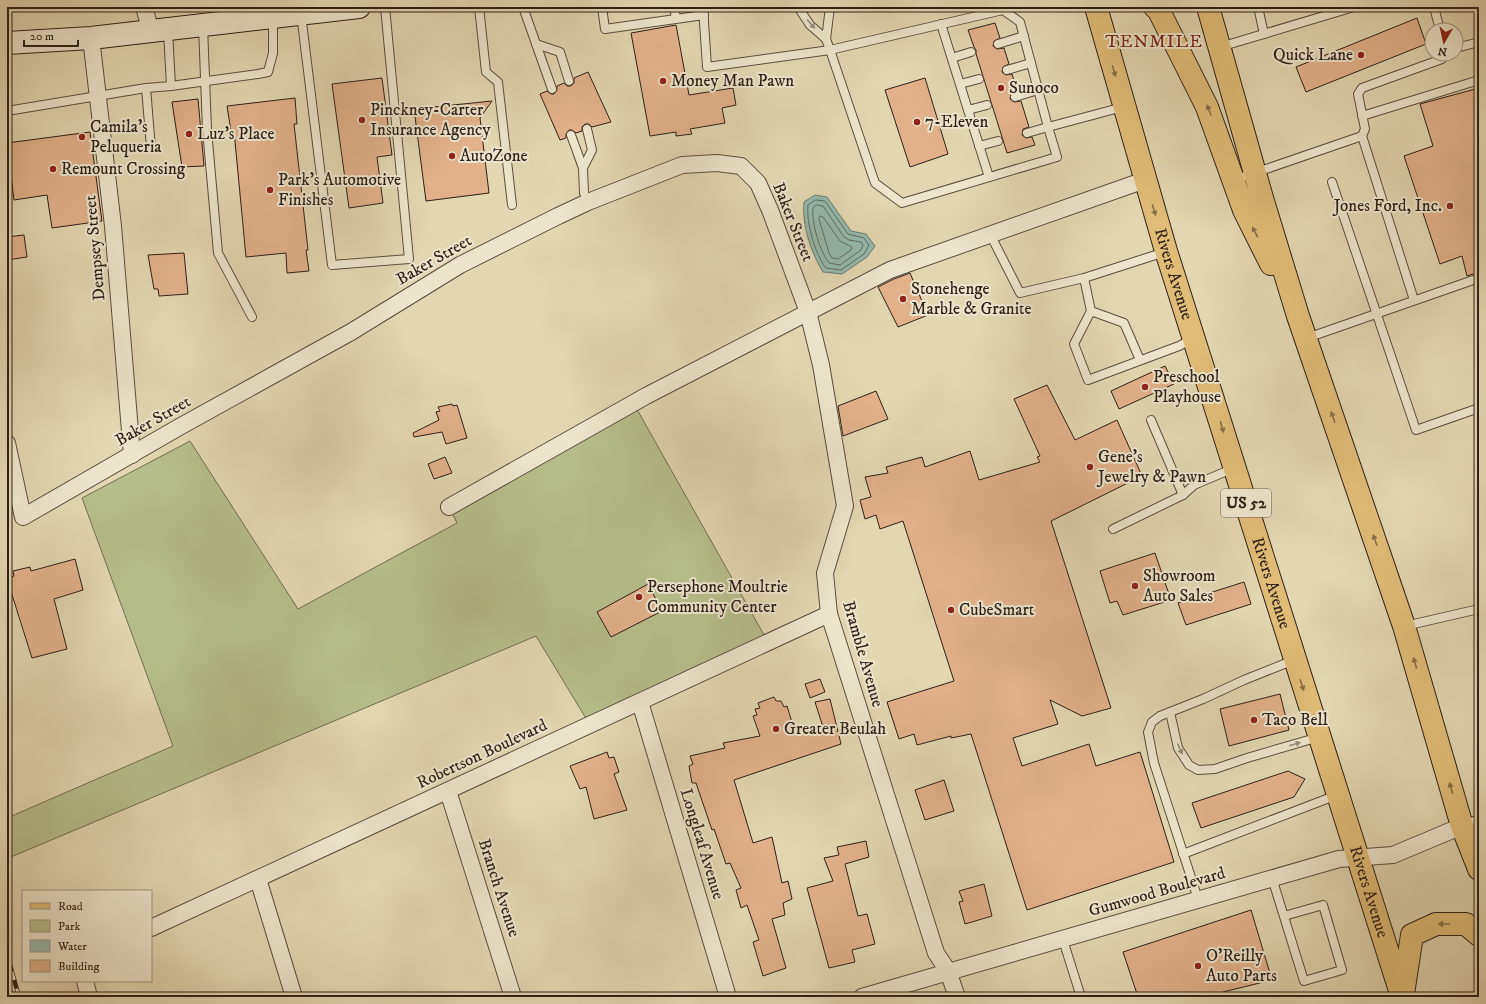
<svg xmlns="http://www.w3.org/2000/svg" width="1486" height="1004" font-family="'IM FELL DW Pica',serif">
<style>
.green{fill:#b5be8a;stroke:#726e50}
.water{fill:#95b9ae;stroke:#6c7b72}
.lines{fill:none;stroke-linecap:round;stroke-linejoin:round}
.shore{stroke:#626c62;stroke-width:1}
.building{fill:#e2b18a;stroke:#2e1f17}
.service-casing{stroke:#5b4d3d;stroke-width:10}
.minor-casing{stroke:#5b4d3d;stroke-width:18}
.secondary-casing{stroke:#2e1f17;stroke-width:24}
.primary-casing{stroke:#2e1f17;stroke-width:24}
.service{stroke:#ece5cc;stroke-width:8}
.minor{stroke:#ece5cc;stroke-width:16}
.secondary{stroke:#ece5cc;stroke-width:22}
.primary{stroke:#e1bc78;stroke-width:22}
.rail-casing{stroke:#2e1f17;stroke-width:4.5}
.rail{stroke:#ece5cc;stroke-width:3;stroke-dasharray:9;stroke-linecap:butt}
.oneway{fill:#968c7b}
.oneway2{fill:#886e48}
.poi-dot{fill:#8f2418;stroke:#ece5cc;stroke-width:1.5}
.labels{text-anchor:middle;dominant-baseline:central;stroke-width:4;stroke-linejoin:round;paint-order:stroke}
.shield{fill:#ece5cc;stroke:#675a4d;stroke-width:1}
.shield-label{font-size:16px;font-weight:bold;fill:#2e1f17}
.poi-label{font-size:17px;fill:#2e1f17;stroke:#ece5cc;text-anchor:start}
.street-label{font-size:17px;fill:#2e1f17;stroke:#ece5cc}
.neighbourhood-label{font-size:18px;letter-spacing:1px;fill:#7a1f14;stroke:#ece5cc}
</style>
<rect width="100%" height="100%" fill="#e2d7b0"/>
<filter id="stains"><feTurbulence type="fractalNoise" baseFrequency=".005" numOctaves="4"/><feColorMatrix values="0 0 0 0 .2 0 0 0 0 .09 0 0 0 0 .02 0 0 0 .5 -.17"/></filter>
<radialGradient id="worn" r=".72"><stop offset=".6" stop-color="#630" stop-opacity="0"/><stop offset="1" stop-color="#630" stop-opacity=".3"/></radialGradient>
<path class="green" d="M634,404L768,642L590,725L536,636L11,857L7,847V818L173,746L82,498L190,441L298,609L457,523L449,507Z"/>
<path class="water" d="M815,195L827,197L851,231L866,234L875,246L867,257L842,274L823,272C811,252 802,226 804,202Z"/>
<g class="lines">
<g class="shore">
<path d="M816,200L825,201L848,234L864,238L869,245L864,254L841,270L826,268C815,254 806,223 808,205Z"/>
<path d="M817,205L823,206L844,237L849,240L861,242L863,245L861,250L840,265L829,263C820,252 811,222 813,208Z"/>
<path d="M820,216L823,217L840,241L852,247L851,250L838,259L832,258L829,253L819,219Z"/>
</g>
</g>
<g class="building">
<path d="M1417,18L1426,44L1306,92L1296,67Z"/>
<path d="M995,23L1000,38L994,41L993,46L997,49L1004,48L1009,64L1003,67L1002,72L1006,75L1012,74L1017,91L1011,94L1010,99L1014,102L1021,101L1029,127L1023,129L1022,135L1026,138L1032,137L1035,145L1007,153L976,54V50L974,47L968,30Z"/>
<path d="M676,25L689,95L733,88L736,105L722,108L725,123L690,129L692,134L676,136V132L650,136L631,33Z"/>
<path d="M588,72L611,122L592,127L589,124H585L582,127V131L576,133L572,130H569L566,134V138L560,140L540,94L547,91L551,94H554L557,90V86L564,83L567,86H571L574,83V78Z"/>
<path d="M382,78L392,155L377,157L383,203L349,208L332,84Z"/>
<path d="M925,78L948,154L910,167L885,90Z"/>
<path d="M1479,88V272L1467,276L1462,256L1440,264L1404,156L1433,146L1420,104Z"/>
<path d="M295,98L297,124H294L308,250H306L309,271L287,273L286,253L246,257L234,131H231L227,106Z"/>
<path d="M198,99L204,166L182,167L172,102Z"/>
<path d="M492,101L480,118L489,193L426,201L414,109Z"/>
<path d="M90,132L102,221L52,228L47,195L14,200L7,143Z"/>
<path d="M24,235L27,257L7,260V237Z"/>
<path d="M184,253L188,294L159,296L158,289H154L148,255Z"/>
<path d="M910,273L928,315L898,327L878,287L894,279Z"/>
<path d="M1165,366L1174,384L1119,409L1111,391Z"/>
<path d="M1047,385L1075,440L1117,420L1142,476L1051,521L1111,708L1082,716L1050,700L1058,724L1013,738L1022,766L1089,744L1096,766L1140,752L1174,862L1027,910L971,734L951,738V736L917,745L914,734L899,739L887,702L954,681L903,521L880,529L876,515L865,519L860,500L871,497L865,477L888,473L886,467L922,457L925,467L970,451L979,480L1040,462L1037,457L1040,456L1014,399Z"/>
<path d="M876,391L888,419L843,436L838,406Z"/>
<path d="M452,404L453,406L457,405L467,438L446,444L442,432L414,437L413,433L439,420L436,412L440,411L438,407Z"/>
<path d="M445,457L452,473L434,479L428,464Z"/>
<path d="M1155,553L1171,600L1123,615L1117,601L1110,603L1100,571Z"/>
<path d="M75,559L83,590L54,599L67,649L32,658L7,579L14,576L13,571L30,567L31,571Z"/>
<path d="M1244,582L1251,604L1186,625L1178,603Z"/>
<path d="M648,584L662,611L611,637L597,612Z"/>
<path d="M820,679L825,692L810,698L805,684Z"/>
<path d="M1280,694L1289,730L1229,746L1220,709Z"/>
<path d="M774,697L776,701H781L784,707L787,706L796,735L823,727L815,702L830,699L841,744L734,780L753,843L772,837L782,883L788,881L792,899L783,903L785,915L772,919L786,968L763,976L753,942L759,940L747,905L741,908L736,890L741,888L730,863L726,864L714,829L712,830L696,783H692L689,766L693,764L690,756L725,748L723,743L760,736L753,716L757,715L755,709L760,708L758,703Z"/>
<path d="M607,752L609,758L614,757L619,772L614,774L627,810L594,819L586,787L580,789L570,766Z"/>
<path d="M1288,771L1305,779L1294,797L1201,828L1192,803Z"/>
<path d="M944,780L954,811L925,820L915,790Z"/>
<path d="M866,841L869,857L845,864L858,916L867,914L875,944L852,950L855,962L829,968L807,888L833,881L824,858L839,855L837,847Z"/>
<path d="M984,884L992,916L965,924L959,902L963,901L959,891Z"/>
<path d="M1251,910L1272,980L1223,992L1225,997H1138L1123,952Z"/>
</g>
<g class="lines">
<defs>
<g id="service">
<path d="M479,7L486,72L498,82L512,205"/>
<path d="M523,7L552,89"/>
<path d="M602,7L605,29L704,15"/>
<path d="M674,7L676,18"/>
<path d="M703,7L707,67L830,50L875,183L902,203L1057,157L1048,127L1027,133"/>
<path d="M798,7L810,25L826,39"/>
<path d="M830,7L826,39L830,50L1003,10L1020,22L1048,127L1123,107"/>
<path d="M1258,7L1264,34"/>
<path d="M1434,7L1440,30"/>
<path d="M301,14L332,265L409,259L385,7"/>
<path d="M941,24L989,177"/>
<path d="M203,26L207,130L218,253L252,317"/>
<path d="M536,44L560,52L569,81"/>
<path d="M998,44L1024,36"/>
<path d="M1220,47L1354,7"/>
<path d="M1456,48L1479,42"/>
<path d="M952,58L971,52"/>
<path d="M1007,70L1031,63"/>
<path d="M960,84L979,79"/>
<path d="M171,86L258,74L268,72L273,53V18"/>
<path d="M146,88L151,148"/>
<path d="M1015,97L1038,90"/>
<path d="M968,110L987,105"/>
<path d="M7,111L146,88L171,86L168,31"/>
<path d="M1362,116L1479,80"/>
<path d="M571,135L583,168L584,193L588,202"/>
<path d="M979,146L998,141"/>
<path d="M583,168L592,150L587,129"/>
<path d="M1234,180L1362,136"/>
<path d="M1332,182L1416,430L1479,408"/>
<path d="M990,234L1020,293L1084,278"/>
<path d="M1414,300L1362,136L1365,129L1358,94L1362,88L1442,59L1445,54"/>
<path d="M1091,311L1074,344L1088,380L1179,346L1192,339"/>
<path d="M1307,338L1479,278"/>
<path d="M1140,360L1124,323L1091,311L1084,278L1165,252"/>
<path d="M1151,420L1183,495"/>
<path d="M1113,529L1183,495L1194,485L1234,468"/>
<path d="M1405,626L1479,609"/>
<path d="M1170,712L1178,748L1189,765L1198,770L1215,769L1247,758L1319,737"/>
<path d="M1463,825L1479,819"/>
<path d="M1183,854L1337,795"/>
<path d="M1272,878L1304,981L1342,970L1323,905L1284,916"/>
<path d="M1198,899L1154,763L1148,732L1152,722L1160,716L1203,699L1244,680L1294,660"/>
<path d="M1063,940L1081,997"/>
</g>
<g id="minor">
<path d="M144,7L151,32"/>
<path d="M91,38L113,226L132,455"/>
<path d="M7,443L23,517L181,426L351,332L460,265L558,216L588,202L682,165L717,163L741,166L758,183L770,210L808,312L821,365L845,506L825,573L829,614L936,953L948,971L957,997"/>
<path d="M449,507L646,396L890,270L1145,180"/>
<path d="M640,702L728,997"/>
<path d="M448,791L513,997"/>
<path d="M258,879L294,997"/>
<path d="M151,928L829,614"/>
<path d="M85,981L89,997"/>
<path d="M862,997L1339,859L1393,855L1462,826"/>
</g>
<path id="secondary" d="M7,43L91,38L359,7"/>
<g id="primary">
<path id="s1" d="M1096,7L1166,251L1402,997"/>
<path d="M1155,7L1158,9L1207,107L1244,210L1271,264"/>
<path d="M1208,7L1262,198L1298,316L1404,626L1462,826L1479,869"/>
<path d="M1403,994L1412,935L1436,924H1466L1479,935"/>
</g>
</defs>
<use href="#service" class="service-casing"/>
<use href="#minor" class="minor-casing"/>
<use href="#secondary" class="secondary-casing"/>
<use href="#primary" class="primary-casing"/>
<use href="#service" class="service"/>
<use href="#minor" class="minor"/>
<use href="#secondary" class="secondary"/>
<use href="#primary" class="primary"/>
<defs>
<path id="rail" d="M7,954L19,997"/>
</defs>
<use href="#rail" class="rail-casing"/>
<use href="#rail" class="rail"/>
</g>
<defs><path id="oneway-solid" d="M-6-.8H1V-3.2L6.5 0L1 3.2V.8H-6Z"/></defs>
<g class="oneway">
<use href="#oneway-solid" transform="translate(811 24) rotate(49)"/>
<use href="#oneway-solid" transform="translate(1295 744) rotate(-16)"/>
<use href="#oneway-solid" transform="translate(1180 749) rotate(66)"/>
</g>
<g class="oneway2">
<use href="#oneway-solid" transform="translate(1114 71) rotate(74)"/>
<use href="#oneway-solid" transform="translate(1209 110) rotate(-111)"/>
<use href="#oneway-solid" transform="translate(1154 210) rotate(73)"/>
<use href="#oneway-solid" transform="translate(1255 232) rotate(-117)"/>
<use href="#oneway-solid" transform="translate(1333 417) rotate(-109)"/>
<use href="#oneway-solid" transform="translate(1222 427) rotate(73)"/>
<use href="#oneway-solid" transform="translate(1375 540) rotate(-109)"/>
<use href="#oneway-solid" transform="translate(1415 663) rotate(-106)"/>
<use href="#oneway-solid" transform="translate(1302 685) rotate(72)"/>
<use href="#oneway-solid" transform="translate(1451 788) rotate(-106)"/>
<use href="#oneway-solid" transform="translate(1444 924) rotate(180)"/>
</g>
<g class="poi-dot">
<circle cx="1361" cy="55" r="4"/>
<circle cx="663" cy="81" r="4"/>
<circle cx="1001" cy="88" r="4"/>
<circle cx="362" cy="120" r="4"/>
<circle cx="917" cy="122" r="4"/>
<circle cx="189" cy="134" r="4"/>
<circle cx="82" cy="137" r="4"/>
<circle cx="452" cy="156" r="4"/>
<circle cx="53" cy="169" r="4"/>
<circle cx="270" cy="190" r="4"/>
<circle cx="1450" cy="206" r="4"/>
<circle cx="903" cy="299" r="4"/>
<circle cx="1145" cy="387" r="4"/>
<circle cx="1090" cy="467" r="4"/>
<circle cx="1135" cy="586" r="4"/>
<circle cx="639" cy="597" r="4"/>
<circle cx="951" cy="610" r="4"/>
<circle cx="1254" cy="720" r="4"/>
<circle cx="776" cy="729" r="4"/>
<circle cx="1198" cy="966" r="4"/>
</g>
<g class="labels">
<rect class="shield" x="1221" y="489" width="50" height="28" rx="3"/>
<g class="shield-label">
<text x="1246" y="503">US 52</text>
</g>
<g class="poi-label">
<text x="1353" y="55" text-anchor="end">Quick Lane</text>
<text x="671" y="81">Money Man Pawn</text>
<text x="1009" y="88">Sunoco</text>
<text x="370" y="110">Pinckney-Carter<tspan x="370" dy="20">Insurance Agency</tspan></text>
<text x="925" y="122">7-Eleven</text>
<text x="90" y="127">Camila's<tspan x="90" dy="20">Peluqueria</tspan></text>
<text x="197" y="134">Luz's Place</text>
<text x="460" y="156">AutoZone</text>
<text x="61" y="169">Remount Crossing</text>
<text x="278" y="180">Park's Automotive<tspan x="278" dy="20">Finishes</tspan></text>
<text x="1442" y="206" text-anchor="end">Jones Ford, Inc.</text>
<text x="911" y="289">Stonehenge<tspan x="911" dy="20">Marble &amp; Granite</tspan></text>
<text x="1153" y="377">Preschool<tspan x="1153" dy="20">Playhouse</tspan></text>
<text x="1098" y="457">Gene's<tspan x="1098" dy="20">Jewelry &amp; Pawn</tspan></text>
<text x="1143" y="576">Showroom<tspan x="1143" dy="20">Auto Sales</tspan></text>
<text x="647" y="587">Persephone Moultrie<tspan x="647" dy="20">Community Center</tspan></text>
<text x="959" y="610">CubeSmart</text>
<text x="1262" y="720">Taco Bell</text>
<text x="784" y="729">Greater Beulah</text>
<text x="1206" y="956">O'Reilly<tspan x="1206" dy="20">Auto Parts</tspan></text>
</g>
<g class="street-label">
<text transform="translate(793 222) rotate(68)">Baker Street</text>
<text transform="translate(95 248) rotate(-95)">Dempsey Street</text>
<text transform="translate(434 260) rotate(-30)">Baker Street</text>
<text stroke="none"><textPath href="#s1" startOffset="278">Rivers Avenue</textPath></text>
<text transform="translate(153 421) rotate(-30)">Baker Street</text>
<text stroke="none"><textPath href="#s1" startOffset="602">Rivers Avenue</textPath></text>
<text transform="translate(863 654) rotate(74)">Bramble Avenue</text>
<text transform="translate(482 754) rotate(-25)">Robertson Boulevard</text>
<text transform="translate(702 844) rotate(73)">Longleaf Avenue</text>
<text transform="translate(499 888) rotate(72)">Branch Avenue</text>
<text transform="translate(1157 892) rotate(-16)">Gumwood Boulevard</text>
<text stroke="none"><textPath href="#s1" startOffset="926">Rivers Avenue</textPath></text>
</g>
<g class="neighbourhood-label">
<text x="1154" y="42">TENMILE</text>
</g>
</g>
<rect width="1486" height="1004" fill="none" stroke="#e2d7b0" stroke-width="24"/>
<rect x="8" y="8" width="1470" height="988" fill="none" stroke="#2e1f17" stroke-width="2"/>
<rect x="12" y="12" width="1462" height="980" fill="none" stroke="#2e1f17"/>
<rect x="22" y="890" width="130" height="92" fill="#ece5cc" stroke="#a09684"/>
<rect x="30" y="903" width="20" height="6" fill="#e1bc78" stroke="#a09684"/>
<text x="58" y="910" font-size="12" fill="#2e1f17">Road</text>
<rect x="30" y="920" width="20" height="12" fill="#b5be8a" stroke="#a09684"/>
<text x="58" y="930" font-size="12" fill="#2e1f17">Park</text>
<rect x="30" y="940" width="20" height="12" fill="#95b9ae" stroke="#a09684"/>
<text x="58" y="950" font-size="12" fill="#2e1f17">Water</text>
<rect x="30" y="960" width="20" height="12" fill="#e2b18a" stroke="#a09684"/>
<text x="58" y="970" font-size="12" fill="#2e1f17">Building</text>
<g transform="translate(1444 42) rotate(189)"><circle r="19" fill="#ece5cc" stroke="#a09684"/>
<path d="M0-3L7 15L0 10L-7 15Z" fill="#8f2418"/>
<text y="-6" font-size="11" font-weight="bold" text-anchor="middle" fill="#2e1f17">N</text>
</g>
<path d="M24 40v6h54v-6" fill="none" stroke="#2e1f17" stroke-width="2"/>
<text x="30" y="40" font-size="12" fill="#2e1f17" stroke="#ece5cc" stroke-width="3" paint-order="stroke">20 m</text>
<rect width="100%" height="100%" filter="url(#stains)"/>
<rect width="100%" height="100%" fill="url(#worn)"/>
</svg>
